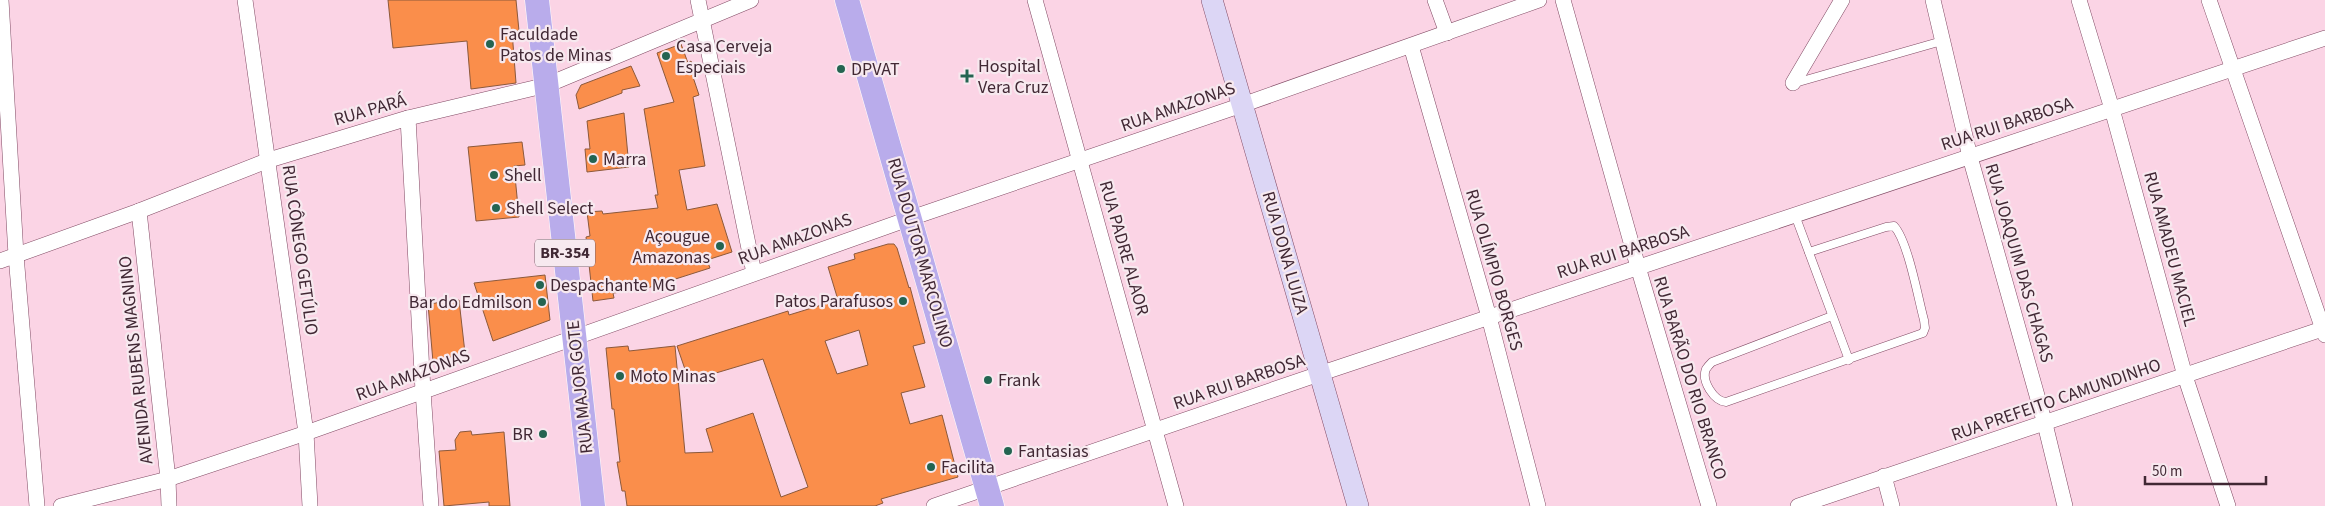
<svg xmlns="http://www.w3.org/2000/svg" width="2325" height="506" font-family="'Source Sans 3',sans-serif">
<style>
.building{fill:#fa8e4b;stroke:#8c593b;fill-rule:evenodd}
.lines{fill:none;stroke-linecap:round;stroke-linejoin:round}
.lane-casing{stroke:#814a64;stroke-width:9}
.street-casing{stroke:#814a64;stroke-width:16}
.secondary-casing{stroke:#814a64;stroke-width:22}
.primary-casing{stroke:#fff;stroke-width:25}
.lane{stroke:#fff;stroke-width:8}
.street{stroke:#fff;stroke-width:15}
.secondary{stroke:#dcd6f5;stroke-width:21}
.primary{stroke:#b9aceb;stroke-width:24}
.poi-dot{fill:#246451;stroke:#f7e9ef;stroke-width:2}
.labels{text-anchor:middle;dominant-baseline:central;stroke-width:4.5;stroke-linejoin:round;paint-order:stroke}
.shield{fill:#f7e9ef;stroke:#78626c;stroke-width:1}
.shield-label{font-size:16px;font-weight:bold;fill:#412834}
.poi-label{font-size:18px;fill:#412834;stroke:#f7e9ef;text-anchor:start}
.street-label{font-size:18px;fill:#412834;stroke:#f7e9ef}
</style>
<rect width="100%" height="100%" fill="#fbd4e5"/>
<g class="building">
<path d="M388,0H516L519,31H512L516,83L471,89L467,41L393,48Z"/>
<path d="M681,44L688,63L691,61L696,76L693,77L699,95L693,97L705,166L679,170L687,210L717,204L732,252L707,260L710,268L641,290L613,293L614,298L593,301L586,237L590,236L587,212L602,211L603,214L658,208L655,195H658L644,109L674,102L657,53Z"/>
<path d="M631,66L640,86L622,90V93L579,109L576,95L581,85Z"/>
<path d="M624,113L629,167L587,172L585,149H590L587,121Z"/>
<path d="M522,142L525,165L514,166L519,217L476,221L468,147Z"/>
<path d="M888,244H894L897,248L909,288L910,287L925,343L913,346L925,387L901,393L910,424L942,415L958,477L881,499L883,503L875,506H627L625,491H622L617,462H620L614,409H612L606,348L628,346L629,351L675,346L685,453L713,452L706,429L753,413L781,497L808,487L763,359L689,381L677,346L788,311L789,315L838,300L828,267L855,259L854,254ZM859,330L868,365L837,374L825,341Z"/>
<path d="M545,275L550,320L493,341L474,283Z"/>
<path d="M459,300L465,353L433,362L428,304Z"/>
<path d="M471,431L472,435L504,432L510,506H489V502L444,506L439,451L456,450L455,440L460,432Z"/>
</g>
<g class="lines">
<defs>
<g id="lane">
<path d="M1795,83L1942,41"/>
<path d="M1795,215L1849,360"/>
<path d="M1809,252L1886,227L1894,226C1908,241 1918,298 1924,320L1925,328L1923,333L1726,402C1714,401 1701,381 1706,369C1708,366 1710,364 1712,362L1832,316"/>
</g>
<g id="street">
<path d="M1,0L16,255L37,506"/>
<path d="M245,0L306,433L310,506"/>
<path d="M698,0L754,273"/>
<path d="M1035,0L1176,506"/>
<path d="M1435,0L1447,33"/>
<path d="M1563,0L1638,267L1709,506"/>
<path d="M1933,0L1970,157L2045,424L2065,506"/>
<path d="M2079,0L2112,109L2185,376L2228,506"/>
<path d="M2209,0L2325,335"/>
<path d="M1411,46L1489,317L1538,506"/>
<path d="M1793,83L1842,0"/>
<path d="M408,118L423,391L431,506"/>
<path d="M139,211L168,479L169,506"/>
<path d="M0,261L139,211L269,160L408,118L547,85L751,0"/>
<path d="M1884,476L1892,506"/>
<path d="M61,506L168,479L306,433L911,218L1242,105L1539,0"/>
<path d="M934,506L1319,374L2325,38"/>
<path d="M1798,506L2325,328"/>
</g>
<path id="secondary" d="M1212,0L1358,506"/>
<g id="primary">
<path d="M537,0L593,506"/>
<path d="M847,0L992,506"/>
</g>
</defs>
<use href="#lane" class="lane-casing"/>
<use href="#street" class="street-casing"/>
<use href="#secondary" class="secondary-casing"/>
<use href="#primary" class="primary-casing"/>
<use href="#lane" class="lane"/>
<use href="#street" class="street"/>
<use href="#secondary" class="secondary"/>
<use href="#primary" class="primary"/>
</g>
<g class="poi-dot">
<circle cx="490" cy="44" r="5"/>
<circle cx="666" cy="56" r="5"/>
<circle cx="841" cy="69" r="5"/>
<path d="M964.5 68.5h5v5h5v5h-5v5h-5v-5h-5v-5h5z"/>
<circle cx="593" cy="159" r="5"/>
<circle cx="494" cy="175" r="5"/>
<circle cx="496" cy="208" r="5"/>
<circle cx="720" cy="246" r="5"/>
<circle cx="540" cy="285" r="5"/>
<circle cx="903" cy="301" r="5"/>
<circle cx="542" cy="302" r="5"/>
<circle cx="620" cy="376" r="5"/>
<circle cx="988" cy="380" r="5"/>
<circle cx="543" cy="434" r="5"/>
<circle cx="1008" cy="451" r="5"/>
<circle cx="931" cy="467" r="5"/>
</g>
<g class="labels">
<rect class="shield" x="535" y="239.5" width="60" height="27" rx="4"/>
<g class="shield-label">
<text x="565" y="253">BR-354</text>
</g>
<g class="poi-label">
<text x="500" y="34">Faculdade<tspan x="500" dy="21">Patos de Minas</tspan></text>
<text x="676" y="46">Casa Cerveja<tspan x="676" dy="21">Especiais</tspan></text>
<text x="978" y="66">Hospital<tspan x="978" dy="21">Vera Cruz</tspan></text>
<text x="851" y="69">DPVAT</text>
<text x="603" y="159">Marra</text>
<text x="504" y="175">Shell</text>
<text x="506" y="208">Shell Select</text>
<text x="710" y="236" text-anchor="end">Açougue<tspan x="710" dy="21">Amazonas</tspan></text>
<text x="550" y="285">Despachante MG</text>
<text x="893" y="301" text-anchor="end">Patos Parafusos</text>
<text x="532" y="302" text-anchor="end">Bar do Edmilson</text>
<text x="630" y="376">Moto Minas</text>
<text x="998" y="380">Frank</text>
<text x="533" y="434" text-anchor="end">BR</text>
<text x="1018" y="451">Fantasias</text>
<text x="941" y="467">Facilita</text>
</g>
<g class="street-label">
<text transform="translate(1178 107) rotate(-19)">RUA AMAZONAS</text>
<text transform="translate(370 110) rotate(-16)">RUA PARÁ</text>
<text transform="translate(2007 124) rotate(-18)">RUA RUI BARBOSA</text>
<text transform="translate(795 239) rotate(-20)">RUA AMAZONAS</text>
<text transform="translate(1124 248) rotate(74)">RUA PADRE ALAOR</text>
<text transform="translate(2170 249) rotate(75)">RUA AMADEU MACIEL</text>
<text transform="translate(300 250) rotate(82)">RUA CÔNEGO GETÚLIO</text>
<text transform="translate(1623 252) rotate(-18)">RUA RUI BARBOSA</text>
<text transform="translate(920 253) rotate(74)">RUA DOUTOR MARCOLINO</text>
<text transform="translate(1285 253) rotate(74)">RUA DONA LUIZA</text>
<text transform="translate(2019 263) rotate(74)">RUA JOAQUIM DAS CHAGAS</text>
<text transform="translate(1494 270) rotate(74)">RUA OLÍMPIO BORGES</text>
<text transform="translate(136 360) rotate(-96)">AVENIDA RUBENS MAGNINO</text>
<text transform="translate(413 375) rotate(-20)">RUA AMAZONAS</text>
<text transform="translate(1690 378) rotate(73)">RUA BARÃO DO RIO BRANCO</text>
<text transform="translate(1239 382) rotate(-19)">RUA RUI BARBOSA</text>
<text transform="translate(580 387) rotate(-96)">RUA MAJOR GOTE</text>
<text transform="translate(2056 400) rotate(-19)">RUA PREFEITO CAMUNDINHO</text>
</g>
</g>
<path d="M2145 476v8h121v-8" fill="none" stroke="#412834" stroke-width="2.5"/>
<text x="2152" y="476" font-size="15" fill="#412834" stroke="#f7e9ef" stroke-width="4" paint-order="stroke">50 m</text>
</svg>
